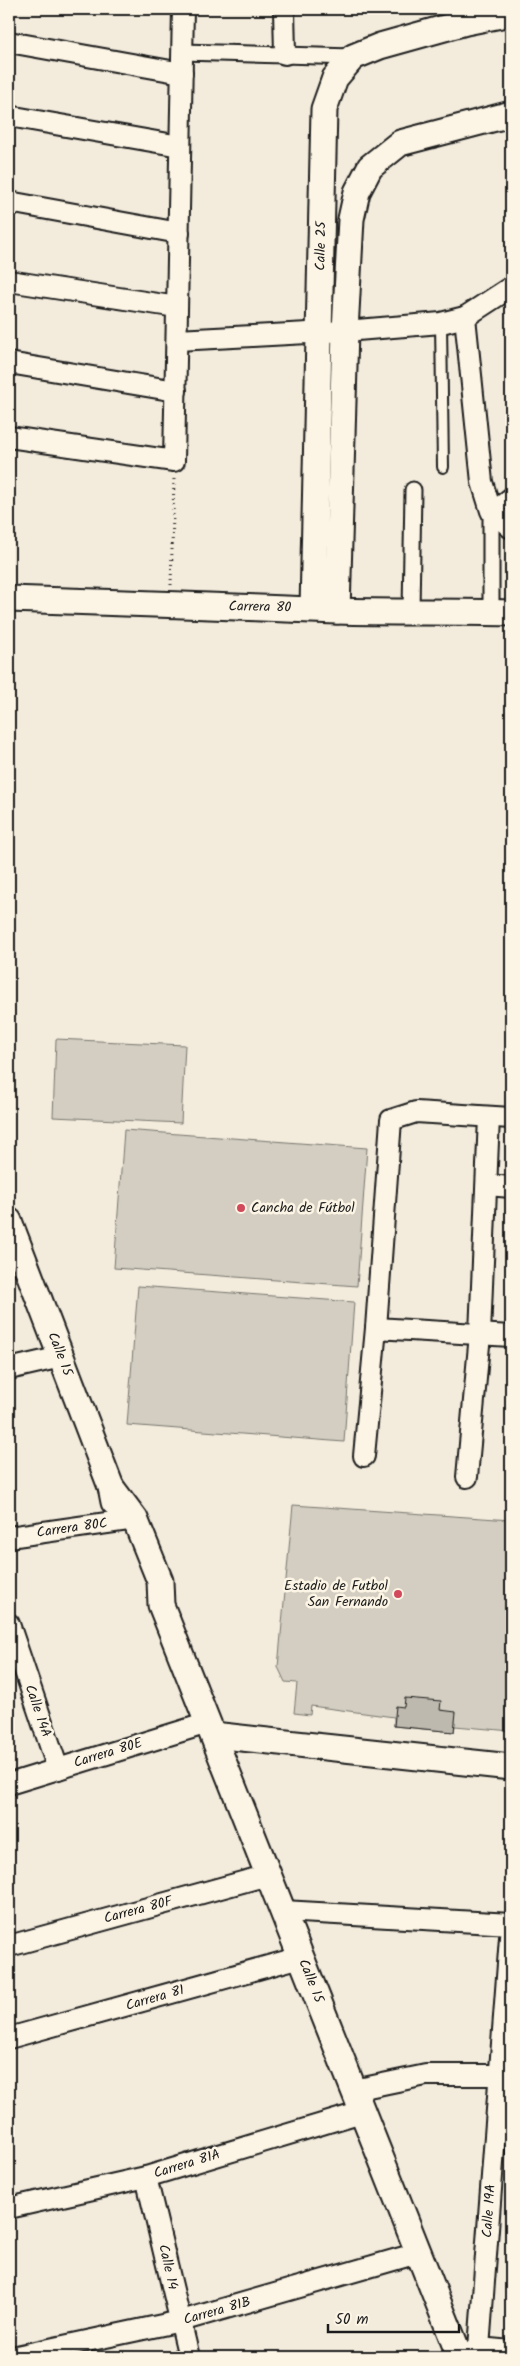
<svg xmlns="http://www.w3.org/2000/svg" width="520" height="2366" font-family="Kalam,sans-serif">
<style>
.green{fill:#d3cec1;stroke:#78756e}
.building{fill:#beb9ae;stroke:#1c1c1c}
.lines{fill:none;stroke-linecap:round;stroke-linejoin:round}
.service-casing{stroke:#1c1c1c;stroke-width:14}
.pedestrian-casing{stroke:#1c1c1c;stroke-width:19}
.minor-casing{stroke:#1c1c1c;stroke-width:24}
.tertiary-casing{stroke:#1c1c1c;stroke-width:29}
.path{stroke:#1c1c1c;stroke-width:3;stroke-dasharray:1 4;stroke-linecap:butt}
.service{stroke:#fcf5e5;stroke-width:10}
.pedestrian{stroke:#fcf5e5;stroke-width:15}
.minor{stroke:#fcf5e5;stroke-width:20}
.tertiary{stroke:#fcf5e5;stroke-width:25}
.poi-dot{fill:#d1495b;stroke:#fcf5e5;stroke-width:2}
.labels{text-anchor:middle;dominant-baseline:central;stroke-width:5;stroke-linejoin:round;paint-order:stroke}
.street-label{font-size:14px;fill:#1c1c1c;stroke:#fcf5e5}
.poi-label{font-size:14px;fill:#1c1c1c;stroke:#fcf5e5;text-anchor:start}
</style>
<rect width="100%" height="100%" fill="#f3ecdd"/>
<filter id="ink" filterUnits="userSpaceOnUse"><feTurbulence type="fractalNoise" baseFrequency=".02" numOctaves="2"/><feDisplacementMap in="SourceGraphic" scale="10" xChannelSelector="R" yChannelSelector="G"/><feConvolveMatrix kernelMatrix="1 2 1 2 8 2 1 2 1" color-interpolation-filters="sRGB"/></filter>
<g filter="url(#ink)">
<g class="green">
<path d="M56,1039L185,1045L181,1123L53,1117Z"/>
<path d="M124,1130L367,1148L357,1286L114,1268Z"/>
<path d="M138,1286L354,1302L344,1442L127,1425Z"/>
<path d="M293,1505L511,1520V1731L455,1726L454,1732L394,1726V1717L311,1706L310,1715L294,1713L297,1683L285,1682L278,1667Z"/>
</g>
<path class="building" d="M405,1698L441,1701L440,1710L456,1712L454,1732L394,1726L396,1706L404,1707Z"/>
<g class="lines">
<defs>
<path id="service" d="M441,323L443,467"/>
<g id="pedestrian">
<path d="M182,52L353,57"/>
<path d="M411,611L413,490"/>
<path d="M491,613V511L511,495"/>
</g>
<g id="minor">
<path d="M284,9L285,54"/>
<path d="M9,42L182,73"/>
<path d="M9,116L180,146"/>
<path d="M9,202L179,233"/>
<path d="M9,281L177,307"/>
<path d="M465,317L482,482L491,511L511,528"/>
<path d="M177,340L345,331L441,323L465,317L511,287"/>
<path d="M9,363L176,391"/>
<path d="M9,437L174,461L183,9"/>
<path d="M487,1185L511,1187"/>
<path d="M376,1328L511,1336"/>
<path d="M9,1369L61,1357"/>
<path d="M364,1456L376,1328L391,1120L416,1112L511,1118"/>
<path d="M467,1477L480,1334L489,1117"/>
<path d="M9,1537L135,1519"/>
<path d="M9,1624L58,1769"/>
<path d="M9,1784L208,1723"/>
<path d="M283,1911L511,1924"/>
<path d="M9,1946L268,1875"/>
<path d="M9,2038L301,1957"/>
<path d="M354,2090L426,2075H500"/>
<path d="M146,2177L189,2357"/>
<path d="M9,2208L146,2177L362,2112"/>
<path d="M479,2348L511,1924"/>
<path d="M467,2354L479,2348L511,2351"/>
<path d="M12,2357L181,2321L418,2253"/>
</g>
<g id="tertiary">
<path d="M9,599C118,602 228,607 337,611C395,613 453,611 511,613"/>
<path d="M313,609L324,109L335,78L353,57L380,46L466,22L511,13"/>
<path d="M337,611L345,331L351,219L357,192L370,167L400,143L511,114"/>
<path d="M9,1221L111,1487L114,1502"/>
<path d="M111,1487L135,1519L160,1581L161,1605L460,2357"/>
<path d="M213,1735L511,1767"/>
</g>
</defs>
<use href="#service" class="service-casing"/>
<use href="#pedestrian" class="pedestrian-casing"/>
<use href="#minor" class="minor-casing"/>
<use href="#tertiary" class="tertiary-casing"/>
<path class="path" d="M171,585L174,478"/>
<use href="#service" class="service"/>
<use href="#pedestrian" class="pedestrian"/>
<use href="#minor" class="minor"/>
<use href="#tertiary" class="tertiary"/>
</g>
</g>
<g class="poi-dot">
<circle cx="241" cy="1208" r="5"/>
<circle cx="398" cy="1594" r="5"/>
</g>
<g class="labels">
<g class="street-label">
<text transform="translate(321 246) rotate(-89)">Calle 25</text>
<text transform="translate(260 607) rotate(1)">Carrera 80</text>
<text transform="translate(60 1354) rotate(69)">Calle 15</text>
<text transform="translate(72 1528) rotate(-8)">Carrera 80C</text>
<text transform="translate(38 1711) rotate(71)">Calle 14A</text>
<text transform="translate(108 1753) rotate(-17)">Carrera 80E</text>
<text transform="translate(138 1910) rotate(-15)">Carrera 80F</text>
<text transform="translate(311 1981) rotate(68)">Calle 15</text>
<text transform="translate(155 1998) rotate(-16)">Carrera 81</text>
<text transform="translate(187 2164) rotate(-17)">Carrera 81A</text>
<text transform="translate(489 2211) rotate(-86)">Calle 19A</text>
<text transform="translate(168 2267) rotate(77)">Calle 14</text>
<text transform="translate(217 2311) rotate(-16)">Carrera 81B</text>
</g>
<g class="poi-label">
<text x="251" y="1208">Cancha de Fútbol</text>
<text x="388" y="1586" text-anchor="end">Estadio de Futbol<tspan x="388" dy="16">San Fernando</tspan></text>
</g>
</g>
<rect width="520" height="2366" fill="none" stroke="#fcf5e5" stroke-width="30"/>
<rect x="15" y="15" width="490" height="2336" fill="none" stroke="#1c1c1c" stroke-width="2" filter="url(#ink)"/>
<path d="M328 2324v8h131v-8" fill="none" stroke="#1c1c1c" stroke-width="2.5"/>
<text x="335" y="2324" font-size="15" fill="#1c1c1c" stroke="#fcf5e5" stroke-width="4" paint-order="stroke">50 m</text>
</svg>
